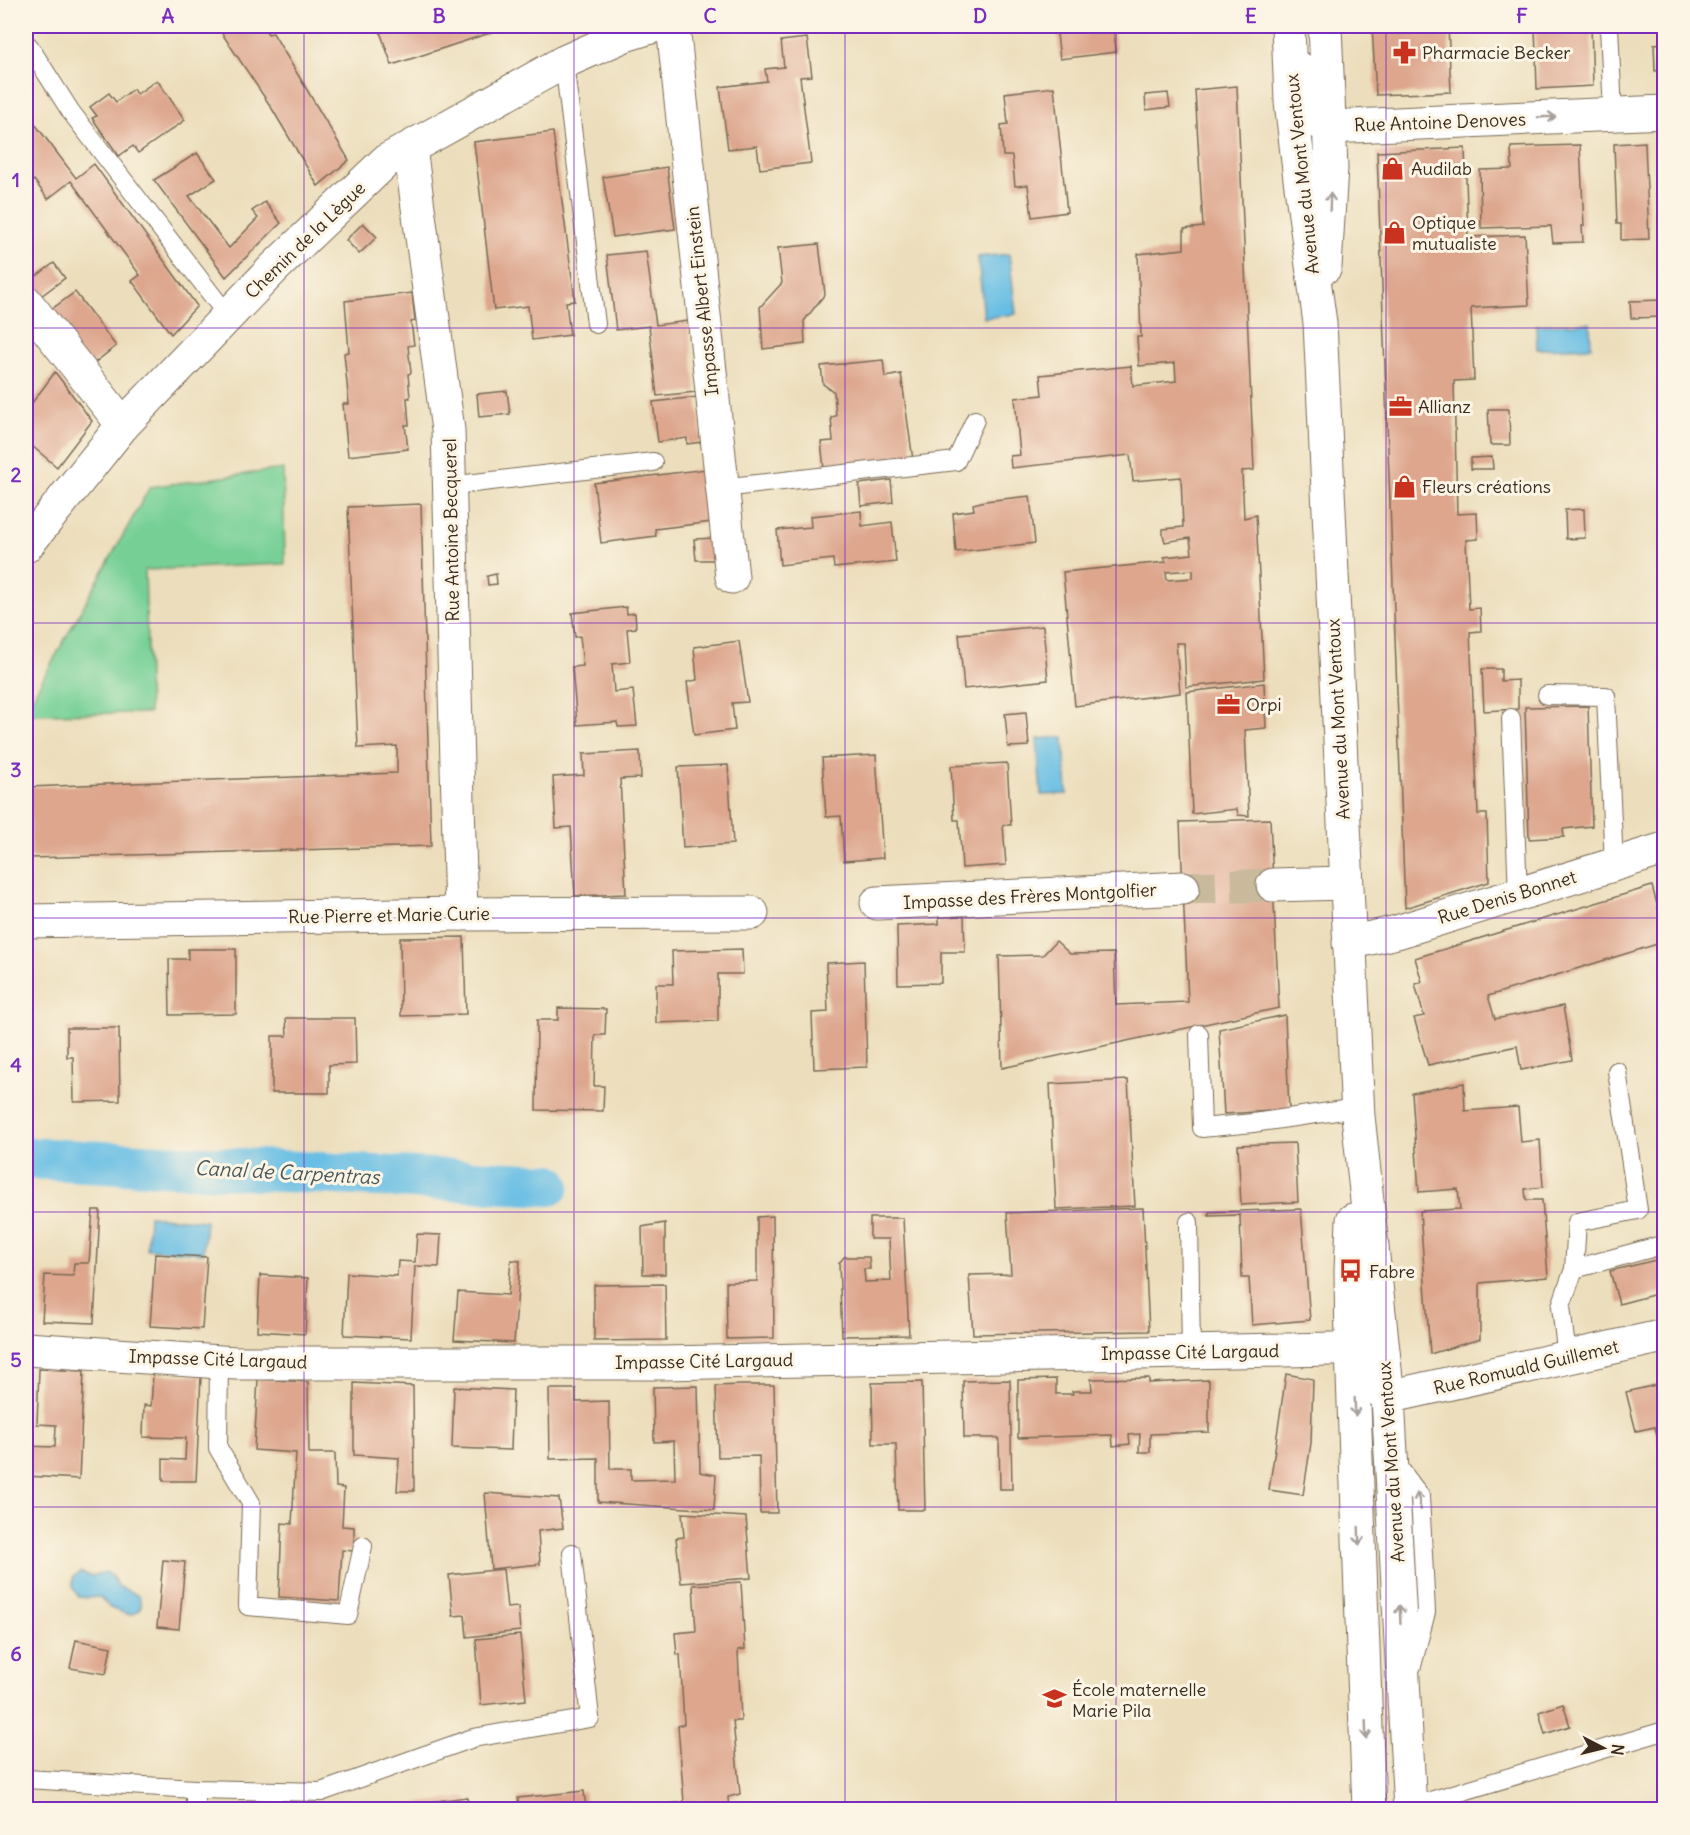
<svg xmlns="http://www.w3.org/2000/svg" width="1690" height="1835" font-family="Delius,sans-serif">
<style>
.green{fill:#76d096;stroke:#587d5a;stroke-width:1.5}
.water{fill:#67bee4;stroke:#517481;stroke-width:1.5}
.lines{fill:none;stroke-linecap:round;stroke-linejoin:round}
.canal{stroke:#67bee4;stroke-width:42}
.building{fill:#dda68d;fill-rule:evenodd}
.minor-tunnel{stroke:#c9ba9c;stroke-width:33;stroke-dasharray:33 16;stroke-linecap:butt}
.service-casing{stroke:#796955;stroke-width:20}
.minor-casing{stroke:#796955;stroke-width:35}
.secondary-casing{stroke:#796955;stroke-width:35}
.service{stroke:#fff;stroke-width:18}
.minor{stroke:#fff;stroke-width:33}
.secondary{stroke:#fff;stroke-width:33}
.oneway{stroke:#a79f9a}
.grid{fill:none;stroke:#7b2cbf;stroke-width:1.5;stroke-opacity:0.55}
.labels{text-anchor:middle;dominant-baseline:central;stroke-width:6;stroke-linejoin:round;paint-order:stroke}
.poi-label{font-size:18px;fill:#3b2a1e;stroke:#fcf5e5;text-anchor:start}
.street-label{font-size:18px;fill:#3b2a1e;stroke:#fcf5e5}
.water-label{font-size:20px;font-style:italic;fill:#485659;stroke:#fcf5e5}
.neatline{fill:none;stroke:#7b2cbf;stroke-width:2}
.grid-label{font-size:20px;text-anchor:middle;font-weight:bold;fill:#7b2cbf}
</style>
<rect width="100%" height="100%" fill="#fcf5e5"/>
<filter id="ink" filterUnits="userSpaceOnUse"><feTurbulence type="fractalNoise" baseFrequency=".0167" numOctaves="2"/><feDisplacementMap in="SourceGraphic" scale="12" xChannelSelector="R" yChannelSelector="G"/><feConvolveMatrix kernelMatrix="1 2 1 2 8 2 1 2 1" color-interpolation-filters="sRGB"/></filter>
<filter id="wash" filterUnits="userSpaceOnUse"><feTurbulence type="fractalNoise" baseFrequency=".008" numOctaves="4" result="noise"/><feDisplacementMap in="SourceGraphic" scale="24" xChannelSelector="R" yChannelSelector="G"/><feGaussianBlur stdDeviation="1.35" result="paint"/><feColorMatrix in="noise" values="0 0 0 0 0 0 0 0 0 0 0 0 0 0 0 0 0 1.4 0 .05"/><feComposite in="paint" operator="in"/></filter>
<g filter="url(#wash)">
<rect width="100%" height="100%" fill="#ecdebc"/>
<path class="green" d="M283,469L285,564L145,570L149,713L26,714V709L150,487Z"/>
<g class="water">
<path d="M1009,254L1016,314L984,318L978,257Z"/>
<path d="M1590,323L1591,347L1537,349L1536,325Z"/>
<path d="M1064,737L1067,794L1041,795L1037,739Z"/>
<path d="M149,1216L206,1221L203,1253L147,1249Z"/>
<path d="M80,1572L91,1576L106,1572L112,1576L118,1586L139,1596L141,1606L138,1611L130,1615L110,1608L100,1597L86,1598L78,1596L73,1588V1577Z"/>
</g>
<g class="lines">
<path class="canal" d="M26,1158L549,1185"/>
</g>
<g id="blocks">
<g class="building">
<path d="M217,26H263L268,34L273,33L349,160L318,186L271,107Z"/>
<path d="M378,26H511L392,65Z"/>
<path d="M1056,26H1113L1116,52L1060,59Z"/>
<path d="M1372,26H1448L1451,92L1376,95Z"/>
<path d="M1535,26H1591L1593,86L1537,89Z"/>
<path d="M807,38L812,76L800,77L811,163L760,169L757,146L728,149L720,87L767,81L765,69L784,67L781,41Z"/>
<path d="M1664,43V70L1655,71L1654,44Z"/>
<path d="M157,80L185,120L138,153L133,146L119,156L92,118L97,116L90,107L109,93L116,102L133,89L137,94Z"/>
<path d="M1237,86L1254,470L1242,471L1244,518L1256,515L1264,679L1186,687L1184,643H1176L1180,693L1075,706L1063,572L1166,562L1164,557L1192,554L1190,538L1165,542L1163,535V529L1183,527L1181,477L1133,481L1130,455L1011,468L1010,456L1020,455L1015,398L1042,395L1040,375L1131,366L1133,386L1176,381L1175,363L1139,366L1137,337H1141L1138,254L1184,249V229L1203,227L1195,90ZM1193,570V578L1167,580L1166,572Z"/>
<path d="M1054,87L1067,212L1032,217L1028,185L1015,186L1012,156H1003L1001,125L1008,124L1005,93Z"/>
<path d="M1168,93L1170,107L1146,110L1145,95Z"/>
<path d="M32,120L76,178L94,164L197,306L171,334L132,281L140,275L71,181L48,199L34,180L26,186V125Z"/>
<path d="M553,132L575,301L566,302L570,335L532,340L528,306L494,310L474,142Z"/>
<path d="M1645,142L1649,239L1621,240V224H1617L1614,144Z"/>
<path d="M1580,145L1584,226H1582L1583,242L1553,243L1551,226L1481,228L1480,170L1512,169L1511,147Z"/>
<path d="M1465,148L1468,237L1525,235L1529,305L1471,308L1474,380L1454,381L1457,514L1477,513L1478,539L1466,540L1469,609L1480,608L1481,631L1470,632L1478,814H1487L1489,882L1405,908L1377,152Z"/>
<path d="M197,153L216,179L189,196L229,248L258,218L252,211L265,202L281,223L226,277L154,180Z"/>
<path d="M667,167L675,229L613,237L603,177Z"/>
<path d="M363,223L377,237L359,254L346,240Z"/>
<path d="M819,244L825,294L804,321L805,344L763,349L760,307L782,283L778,248Z"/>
<path d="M646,251L656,325L688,321L696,392L657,396L649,326L616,330L607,255Z"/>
<path d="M54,263L65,278L37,299L26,284Z"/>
<path d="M75,292L116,346L89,367L48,312Z"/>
<path d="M412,293L415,321L411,322L414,345L408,346L411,373L408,374L410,398H407L409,425H405L408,449L348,456L343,404H349L344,353L349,352L345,301Z"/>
<path d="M1664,300V317L1631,318L1630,301Z"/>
<path d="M883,360L885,377L901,374L913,460L824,469L821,442L833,441L831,417L836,416L834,392L823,384L821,366Z"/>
<path d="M55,372L92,421L57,467L26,441V411Z"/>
<path d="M507,391L510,414L479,417L477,394Z"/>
<path d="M697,397L702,442L687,444V438L658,442L653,402Z"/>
<path d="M1488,409H1509L1510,445H1490Z"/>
<path d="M1492,457L1493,469H1471V458Z"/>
<path d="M706,469L712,522L655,529L656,536L601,543L594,483Z"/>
<path d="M891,480L893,502L861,506L859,484Z"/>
<path d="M1030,496L1035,543L956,552L953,513L974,510L973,504L985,501Z"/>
<path d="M421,504L431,846L31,858L29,787L397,773V746L358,748L348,507Z"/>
<path d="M1584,509L1585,538L1566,539L1565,510Z"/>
<path d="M861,511L862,526L892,522L896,562L834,568L833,559L780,565L777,530L811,527L810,516Z"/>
<path d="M716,538L717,560H696L694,539Z"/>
<path d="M496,574L497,584L488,585L487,576Z"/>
<path d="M626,607L627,614L635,613L636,628L627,629L630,662L612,664L614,692L633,690L637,726L618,727L617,722L577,725L572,667L583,666L580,636L575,637L572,613Z"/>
<path d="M1043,626L1048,680L964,689L959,634Z"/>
<path d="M739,641L748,702L732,703L735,730L694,735L687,682L697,680L694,647Z"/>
<path d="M1482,669H1501V681L1518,680V709L1484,711Z"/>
<path d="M1264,683L1266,728L1245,730L1249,816L1238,815L1237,809L1192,814L1187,692Z"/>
<path d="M1588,706L1592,826L1563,829L1564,837L1529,839L1525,707Z"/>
<path d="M1026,712L1029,746L1008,747L1005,714Z"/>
<path d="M640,751L641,778L620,779L626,894L575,896L571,827L556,828L553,777L584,775L583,754Z"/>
<path d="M876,755L883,858L844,861L841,816L826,817L822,758Z"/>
<path d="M1007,763L1011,825H1003L1006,865L962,868L959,820H954L951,766Z"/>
<path d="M728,765L733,844L683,848L678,767Z"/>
<path d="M1270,819L1279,1008L1002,1068L999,956L1043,955L1056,941L1070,954L1114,953L1116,1005L1188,1002L1180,822Z"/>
<path d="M1652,886L1664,931V942L1488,996L1495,1019L1563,1006L1572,1060L1521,1070L1517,1046L1428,1065L1414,1018L1424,1016L1415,984L1422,982L1415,958Z"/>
<path d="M964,916L965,952H941V983L898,984L897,926L939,924V917Z"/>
<path d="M464,937L466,1014L401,1016L400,938Z"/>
<path d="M188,949H236V1014L170,1015L169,959H188Z"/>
<path d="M742,949L743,974H718V1021L656,1023V984H673L672,951Z"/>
<path d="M864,961L867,1067L814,1069L812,1013L828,1012L826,963Z"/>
<path d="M558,1008L606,1009L605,1035H595L594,1086H604L603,1111L536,1110L537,1020H558Z"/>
<path d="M1285,1015L1289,1110L1224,1114L1219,1029Z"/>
<path d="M286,1018H355L356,1064L329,1065V1093H272V1036H287Z"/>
<path d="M67,1028H119L120,1101L74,1102L73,1057H67Z"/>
<path d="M1128,1080L1135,1206L1056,1209L1050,1084Z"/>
<path d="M1464,1083L1465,1111L1518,1107L1521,1142L1540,1140L1543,1187L1525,1189L1526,1200H1542L1548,1277L1480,1283V1339L1430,1354L1420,1211L1460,1209L1458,1189L1419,1192L1412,1093Z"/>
<path d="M1295,1143L1298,1202L1241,1205L1238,1145Z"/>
<path d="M1143,1208L1149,1331L973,1334L969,1275L1011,1274L1007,1213Z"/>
<path d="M1301,1209L1310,1320L1252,1325L1249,1278H1242L1240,1215L1209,1216V1212Z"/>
<path d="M93,1210H100L94,1323L42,1321L45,1275L73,1276L74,1263H89Z"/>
<path d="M773,1216L774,1338L727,1339L726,1282L757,1281V1217Z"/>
<path d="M870,1218H903L909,1335L842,1336L839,1263L844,1257H869L870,1269H864L865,1282L891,1281L889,1239H870Z"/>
<path d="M665,1223V1274H643L642,1227Z"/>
<path d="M417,1234L441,1235L439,1267L415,1266L411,1338L344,1335L347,1273L397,1276L398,1261L415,1262Z"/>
<path d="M155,1254L207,1257L202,1329L150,1326Z"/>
<path d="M1664,1258V1292L1619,1304L1610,1271Z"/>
<path d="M511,1260L520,1261L514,1343L454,1340L458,1292L508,1295Z"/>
<path d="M260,1275L308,1278L305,1334L257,1331Z"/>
<path d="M665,1284L666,1340L594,1341V1285Z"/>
<path d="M39,1369L84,1371L79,1479L26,1476V1446L55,1447L56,1425L37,1424Z"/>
<path d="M153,1374L201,1376L196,1481H163V1459L185,1460L186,1438L143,1437L144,1405L151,1406Z"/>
<path d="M1286,1374L1313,1379L1311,1443L1303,1495L1269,1490Z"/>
<path d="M1149,1378V1383L1209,1380V1432L1150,1434V1452H1139L1140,1434L1129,1435L1130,1444L1113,1446L1112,1435L1018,1438V1380L1056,1379V1394H1073L1072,1391H1092L1091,1379Z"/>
<path d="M258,1379L308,1382L309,1453H335L336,1487L344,1488L342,1526L354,1527V1551L342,1550L339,1601L279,1597L282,1523L292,1524L296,1453L254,1450Z"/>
<path d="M1010,1380L1012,1489H1000L999,1438H964L963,1381Z"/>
<path d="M922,1382L925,1510H898L896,1444H873L872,1383Z"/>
<path d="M354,1383L413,1386L414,1491H397L399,1458L354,1455Z"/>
<path d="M1664,1383V1463L1655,1427L1636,1431L1626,1392Z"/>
<path d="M742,1385H774L777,1513H760L759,1456L718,1457L716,1386Z"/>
<path d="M698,1386L700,1472L716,1475L714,1510L598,1502V1458L550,1459L549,1389H576V1402L609,1401L610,1469H631V1480L675,1479L674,1441L654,1442L653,1387Z"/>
<path d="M454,1387L513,1390L511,1450L452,1448Z"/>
<path d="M485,1493L559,1498L563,1528L538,1531L540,1564L491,1569Z"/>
<path d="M682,1513L746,1517L751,1578L681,1583L676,1538L684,1537Z"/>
<path d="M163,1560L185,1562L179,1629L157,1627Z"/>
<path d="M503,1569L507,1608L518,1607L520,1631L467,1637L465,1615L453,1616L449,1575Z"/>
<path d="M741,1582L745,1649L738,1650L741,1721H733L740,1794L728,1797L729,1810H654V1806L684,1802L678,1726L684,1724L680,1654L677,1655L675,1633L696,1631L693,1585Z"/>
<path d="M520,1635L526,1700L481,1705L476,1639Z"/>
<path d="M76,1640L111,1647L106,1674L70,1668Z"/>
<path d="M1563,1704L1570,1726L1545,1734L1539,1712Z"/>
<path d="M584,1791L586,1810H519L518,1798Z"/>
<path d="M467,1797L469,1810H414L413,1804Z"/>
</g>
</g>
</g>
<g filter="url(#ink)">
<use href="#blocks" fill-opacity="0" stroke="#796955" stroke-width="1.5"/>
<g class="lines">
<path class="minor-tunnel" d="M1183,888L1273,885"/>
<defs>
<g id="service">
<path d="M1609,26L1613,114"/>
<path d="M29,46L71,112L228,316"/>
<path d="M564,62L596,324"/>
<path d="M449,486L653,462"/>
<path d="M722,488L956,461L975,420"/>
<path d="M1547,695L1606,696L1614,864"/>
<path d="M1511,718L1518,894"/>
<path d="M1199,1034L1202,1128L1253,1123L1357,1108"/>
<path d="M1189,1222L1191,1352"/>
<path d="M1574,1269L1577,1222L1638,1210L1617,1071"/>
<path d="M1567,1358L1561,1306L1574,1269L1662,1245"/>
<path d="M219,1362L218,1448L251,1503L248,1606L348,1615L363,1546"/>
<path d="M1394,1461L1420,1496L1426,1612L1412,1666"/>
<path d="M26,1779L195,1789L321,1792L473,1738L590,1718L572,1553"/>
<path d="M1410,1807L1664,1731"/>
<path d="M195,1810V1789"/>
</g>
<g id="minor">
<path d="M673,26L732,577"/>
<path d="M1300,69C1304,93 1302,119 1330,127L1664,112"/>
<path d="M410,148L448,430L461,914"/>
<path d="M26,302L123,425"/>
<path d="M26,546L123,425L274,268L386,161L564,62L625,35L654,26"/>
<path d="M1273,885L1345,883"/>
<path d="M877,903L1183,888"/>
<path d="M26,921L461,914L752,913"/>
<path d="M1349,943L1397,932L1664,849"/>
<path d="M26,1349L236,1363H663L1379,1348"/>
<path d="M1368,1378L1372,1384L1388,1397L1664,1336"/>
</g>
<g id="secondary">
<path d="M1288,26L1291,101L1300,179L1320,323L1358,1116L1388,1397L1410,1810"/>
<path d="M1325,267L1331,168L1325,26"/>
<path d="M1353,1220L1351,1271L1352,1349L1369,1810"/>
</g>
</defs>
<use href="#service" class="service-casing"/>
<use href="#minor" class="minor-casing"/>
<use href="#secondary" class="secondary-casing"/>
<use href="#service" class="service"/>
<use href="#minor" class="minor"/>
<use href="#secondary" class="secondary"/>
</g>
<defs><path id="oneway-shaft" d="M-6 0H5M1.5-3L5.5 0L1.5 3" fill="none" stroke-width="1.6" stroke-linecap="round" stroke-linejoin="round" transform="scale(1.5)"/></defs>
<g class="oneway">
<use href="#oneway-shaft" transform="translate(1547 117) rotate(-2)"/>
<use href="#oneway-shaft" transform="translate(1330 202) rotate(-88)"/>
<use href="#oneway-shaft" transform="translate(1355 1407) rotate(88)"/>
<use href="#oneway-shaft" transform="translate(1419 1501) rotate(-102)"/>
<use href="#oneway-shaft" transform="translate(1359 1536) rotate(88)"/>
<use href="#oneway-shaft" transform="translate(1400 1614) rotate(-93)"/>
<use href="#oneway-shaft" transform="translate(1366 1730) rotate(88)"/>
</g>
</g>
<path class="grid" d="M304,26V1810M574,26V1810M845,26V1810M1116,26V1810M1386,26V1810M26,328H1664M26,623H1664M26,918H1664M26,1212H1664M26,1507H1664"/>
<defs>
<symbol id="pharmacy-bare" viewBox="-9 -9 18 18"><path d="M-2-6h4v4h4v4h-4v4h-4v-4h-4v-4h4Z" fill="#c8321e" stroke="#fcf5e5" stroke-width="2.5" paint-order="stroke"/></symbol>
<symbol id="shop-bare" viewBox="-9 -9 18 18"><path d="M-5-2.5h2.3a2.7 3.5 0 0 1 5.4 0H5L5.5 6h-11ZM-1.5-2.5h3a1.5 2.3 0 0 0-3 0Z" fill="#c8321e" stroke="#fcf5e5" stroke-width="2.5" paint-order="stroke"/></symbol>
<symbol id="office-bare" viewBox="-9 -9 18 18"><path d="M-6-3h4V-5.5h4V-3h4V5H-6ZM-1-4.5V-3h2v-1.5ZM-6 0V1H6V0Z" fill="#c8321e" stroke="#fcf5e5" stroke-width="2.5" paint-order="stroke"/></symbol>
<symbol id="bus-bare" viewBox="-9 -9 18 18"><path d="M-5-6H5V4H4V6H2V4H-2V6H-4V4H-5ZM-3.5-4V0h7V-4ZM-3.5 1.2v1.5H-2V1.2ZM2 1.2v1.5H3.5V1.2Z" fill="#c8321e" stroke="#fcf5e5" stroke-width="2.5" paint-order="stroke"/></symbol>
<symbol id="school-bare" viewBox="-9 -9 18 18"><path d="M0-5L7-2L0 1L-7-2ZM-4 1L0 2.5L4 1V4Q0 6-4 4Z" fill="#c8321e" stroke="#fcf5e5" stroke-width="2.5" paint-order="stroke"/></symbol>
</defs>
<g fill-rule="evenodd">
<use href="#pharmacy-bare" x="1388" y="36" width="33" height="33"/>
<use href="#shop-bare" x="1376" y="152" width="33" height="33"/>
<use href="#shop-bare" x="1378" y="216" width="33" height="33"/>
<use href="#office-bare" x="1384" y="390" width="33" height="33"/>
<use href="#shop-bare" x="1388" y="470" width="33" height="33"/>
<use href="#office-bare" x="1212" y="688" width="33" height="33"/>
<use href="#bus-bare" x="1334" y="1254" width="33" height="33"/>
<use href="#school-bare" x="1038" y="1682" width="33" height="33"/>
</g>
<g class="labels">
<g class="poi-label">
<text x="1422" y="52">Pharmacie Becker</text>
<text x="1411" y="168">Audilab</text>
<text x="1412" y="222">Optique<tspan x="1412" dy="21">mutualiste</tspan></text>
<text x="1418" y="406">Allianz</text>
<text x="1422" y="486">Fleurs créations</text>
<text x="1246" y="704">Orpi</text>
<text x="1369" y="1271">Fabre</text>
<text x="1072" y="1689">École maternelle<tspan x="1072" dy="21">Marie Pila</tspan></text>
</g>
<g class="street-label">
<text transform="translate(1440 122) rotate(-2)">Rue Antoine Denoves</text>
<text transform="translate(1302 174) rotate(-96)">Avenue du Mont Ventoux</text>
<text transform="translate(305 240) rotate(-44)">Chemin de la Lègue</text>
<text transform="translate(702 301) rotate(-96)">Impasse Albert Einstein</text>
<text transform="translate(451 530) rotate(-91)">Rue Antoine Becquerel</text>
<text transform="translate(1338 719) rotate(-93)">Avenue du Mont Ventoux</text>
<text transform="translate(1030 896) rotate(-3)">Impasse des Frères Montgolfier</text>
<text transform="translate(1507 897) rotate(-17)">Rue Denis Bonnet</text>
<text transform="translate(389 915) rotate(-1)">Rue Pierre et Marie Curie</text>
<text transform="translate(1190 1352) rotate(-1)">Impasse Cité Largaud</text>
<text transform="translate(218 1359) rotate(2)">Impasse Cité Largaud</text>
<text transform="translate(704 1361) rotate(-1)">Impasse Cité Largaud</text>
<text transform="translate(1526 1367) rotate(-13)">Rue Romuald Guillemet</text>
<text transform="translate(1391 1462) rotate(-94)">Avenue du Mont Ventoux</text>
</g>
<g class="water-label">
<text transform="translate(287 1172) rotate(3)">Canal de Carpentras</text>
</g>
</g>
<rect width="1690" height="1835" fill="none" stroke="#fcf5e5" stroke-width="66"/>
<g transform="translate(1603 1748) rotate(97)" stroke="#fcf5e5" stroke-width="4.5" paint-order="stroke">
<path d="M0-4.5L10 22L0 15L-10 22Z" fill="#3b2a1e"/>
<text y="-9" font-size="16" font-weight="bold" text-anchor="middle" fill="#3b2a1e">N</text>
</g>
<rect x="33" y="33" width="1624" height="1769" class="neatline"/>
<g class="grid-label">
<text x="168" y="23">A</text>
<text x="439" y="23">B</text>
<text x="710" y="23">C</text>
<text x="980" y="23">D</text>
<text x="1251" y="23">E</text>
<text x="1522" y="23">F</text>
<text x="16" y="187">1</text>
<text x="16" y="482">2</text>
<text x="16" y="777">3</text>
<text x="16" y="1072">4</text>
<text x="16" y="1367">5</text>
<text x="16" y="1661">6</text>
</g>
</svg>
